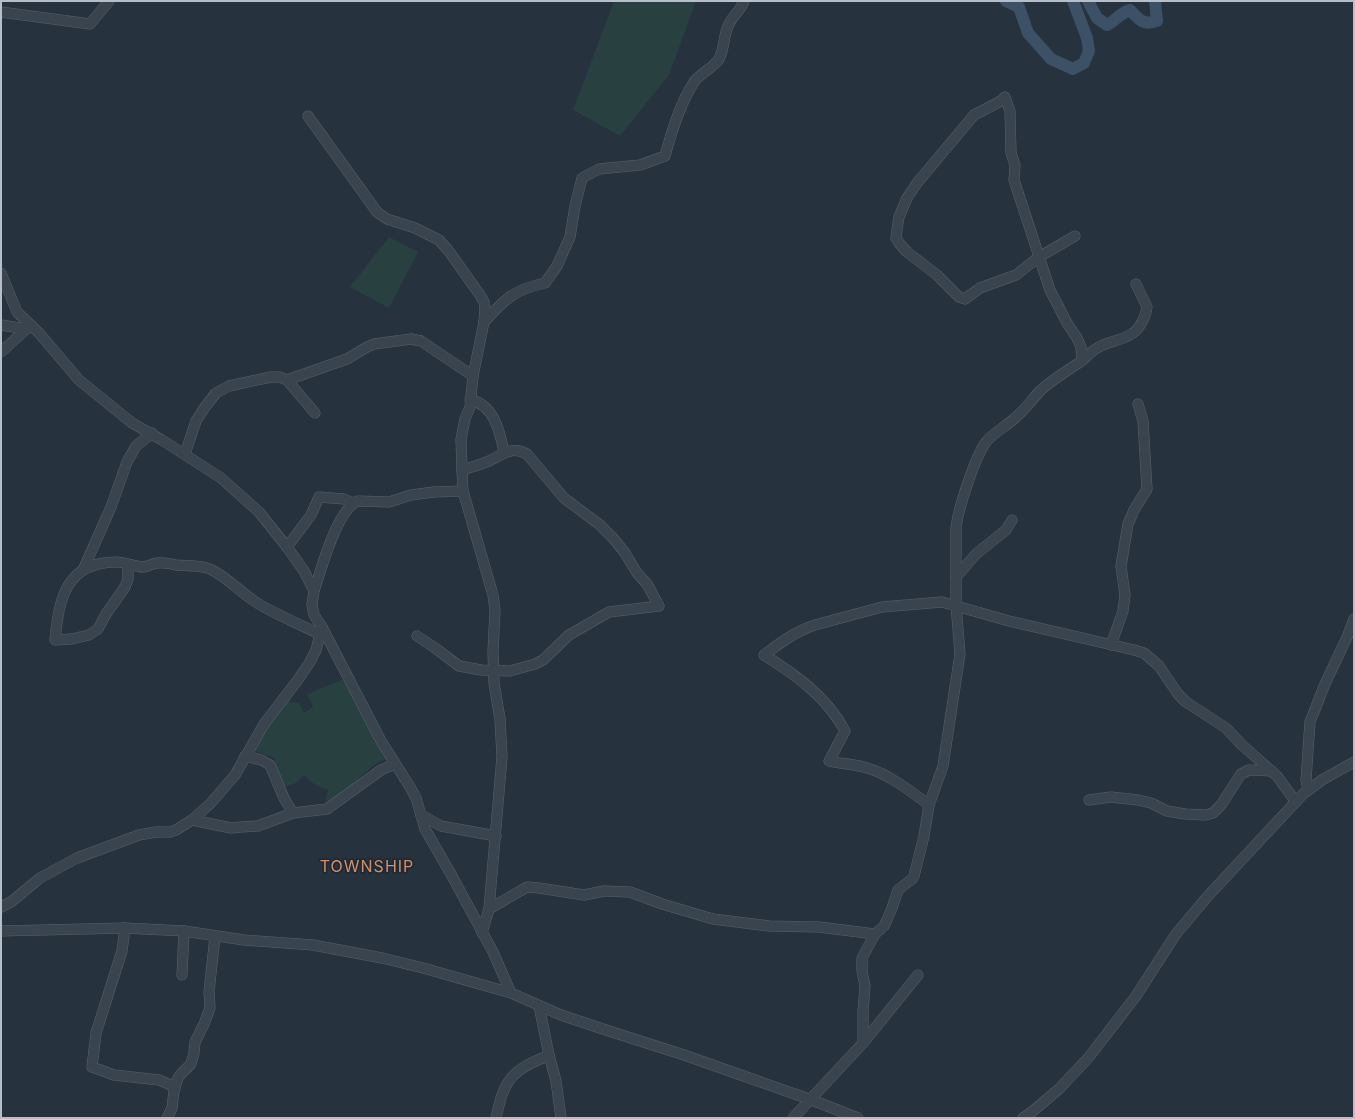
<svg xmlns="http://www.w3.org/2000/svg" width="1355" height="1119" font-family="Inter,sans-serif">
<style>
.green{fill:#294040}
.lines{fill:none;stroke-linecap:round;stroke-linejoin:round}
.river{stroke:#3d5166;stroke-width:12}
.minor-casing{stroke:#58626c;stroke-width:11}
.minor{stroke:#3a444e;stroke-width:10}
.labels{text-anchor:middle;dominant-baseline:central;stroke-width:3.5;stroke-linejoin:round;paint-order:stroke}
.quarter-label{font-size:16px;letter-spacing:1px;fill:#cf906b;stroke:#1f2933}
</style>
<rect width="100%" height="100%" fill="#26323e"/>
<g class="green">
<path d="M614,1H696L669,75L620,136L573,110Z"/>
<path d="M389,237L418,252L389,308L350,287Z"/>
<path d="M346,678L388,759C370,763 356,784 342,794C337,797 330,800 325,803L328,789C318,789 311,782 304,775L296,783L284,787L280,779L274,757L262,754L251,749L284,695L290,698V702L299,703L304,713L313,707L307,694Z"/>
</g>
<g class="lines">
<g class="river">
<path d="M1006,1L1019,7L1028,33L1051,59L1073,69L1084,63L1089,51L1087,38L1073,1"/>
<path d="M1088,1L1097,18L1107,25C1116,20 1119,14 1130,10C1138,19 1144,26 1157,21L1155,1"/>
</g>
<defs>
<g id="minor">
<path d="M1,12L90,24L109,1"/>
<path d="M308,116L377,212L387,219L415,228L439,240L448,250L480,295L484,302L485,308L484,322L473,376L470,407L465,419L461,439L462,470L463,491L493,595L495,610L493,652L494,683L500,719L502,757L489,909L482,933"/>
<path d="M1075,236L1039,257L1016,275L980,288L965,299L959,297L937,275L907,252L899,243L896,238L897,230L899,217L907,198L917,183L974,115L999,102L1005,97L1010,111L1011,153L1015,165L1014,180L1050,290L1067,323L1077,338L1081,347L1082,361"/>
<path d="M1,273L17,312L39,333L79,380L132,423L162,440L221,478L259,512L287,547L304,571L314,591L312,605L314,615L322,627L316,650L310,662L297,681L264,724L235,775L210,804L192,820L176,830L170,832H156L139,835L77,858L40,878L11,902L1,907"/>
<path d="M484,322C505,299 513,290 545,283L557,266L570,237L575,206L582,178L599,169L640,165L665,156C672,130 680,104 694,82C701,73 713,68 719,59C725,48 723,35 729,24C733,15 741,10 744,1"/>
<path d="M1,325L26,329"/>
<path d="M1,352L31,325"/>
<path d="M287,380L347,359L367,347L374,344L411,339L421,341L473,376"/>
<path d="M470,400C494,404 500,432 504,452"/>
<path d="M185,454L196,421L205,407L216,393L229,386L271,377H280L287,380L315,413"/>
<path d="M287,547L311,515L319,497L344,499L354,503"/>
<path d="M128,564V579L125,587L106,614L98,629L89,635L72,639L55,640C59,598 66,562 117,562C126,562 134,567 144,567C149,566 153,563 158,563C164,562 171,564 176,565C187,566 200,565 210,569C227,577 239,591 254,601C274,614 298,623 319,634"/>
<path d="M83,570L111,507L127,462L136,446L152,433"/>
<path d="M956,577L976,554L1006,530L1012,520"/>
<path d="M314,591C321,570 337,509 358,501L389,502L411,495L434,492L463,491"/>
<path d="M322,627L381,741L410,787L416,798L425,829L452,876L493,952L511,993"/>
<path d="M417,636L435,648L459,666L481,670L510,671L535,664L543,660L569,635L609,612L659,606L647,584L637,573L625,553L613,538L600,525L564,498L527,454C512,445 502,455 489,461C480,465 471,467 462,470"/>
<path d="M1111,645L1123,611L1125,595L1121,566L1128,524L1134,510L1147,489L1143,421L1138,404"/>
<path d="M245,756L261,760L270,765L284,798L293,813"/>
<path d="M1308,790L1306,780L1310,722L1325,684L1348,635L1354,619"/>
<path d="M1089,800L1111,797L1138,800L1151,803L1167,811L1185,814L1205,815L1213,813L1221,805L1241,774L1249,770L1272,771"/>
<path d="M929,805C912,792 887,773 867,768C855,764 841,764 829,761L845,731C827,697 796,675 764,655C780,643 796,631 815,625L882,607L942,602L1009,621L1134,650L1144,653L1159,666L1178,694L1186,702L1226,728L1242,745L1277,776L1296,802"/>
<path d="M421,815L441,826L496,836"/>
<path d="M192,820L231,828L241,827L258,826L293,813L327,809L381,770L395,764"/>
<path d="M489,909L527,887L539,888L584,895L604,891L630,892L662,904L713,919L769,926L819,927L875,934"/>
<path d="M125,928L122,951L96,1033L92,1067L114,1075L159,1080L175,1087"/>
<path d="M1,931L125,928L184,931L244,940L313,945L382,958L423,968L511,993L561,1015L609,1031L684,1055L809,1099L858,1118"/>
<path d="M182,975L184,931"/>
<path d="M539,1006L549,1055L556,1081L561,1118"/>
<path d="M863,1043V1011L865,986L862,971V958L875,934L884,926L887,920L892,908L898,890L912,879L914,876L924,836L929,805L943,766L960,654L956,605V528C958,509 975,457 986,442C994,432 1007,426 1016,417C1026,409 1032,399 1041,390C1053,379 1067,371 1080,362C1087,357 1092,350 1099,347C1110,341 1124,340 1133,333C1140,328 1146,316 1147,307L1136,284"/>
<path d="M167,1118L172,1108L174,1091L178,1078L180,1075L191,1064L194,1053L195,1042L204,1024L210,1008L209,992L215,936"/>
<path d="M496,1118C499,1104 503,1085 514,1075C523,1065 537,1061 549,1055"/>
<path d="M793,1118L863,1043L918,975"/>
<path d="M1023,1118L1033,1111L1059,1089L1089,1057L1136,996L1176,934L1207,897L1303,794L1322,780L1354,762"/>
</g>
</defs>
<use href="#minor" class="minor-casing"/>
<use href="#minor" class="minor"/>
</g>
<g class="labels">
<g class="quarter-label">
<text x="367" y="866">TOWNSHIP</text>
</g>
</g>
<rect width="1355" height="1119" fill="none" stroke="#b6bfc9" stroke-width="4"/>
</svg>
